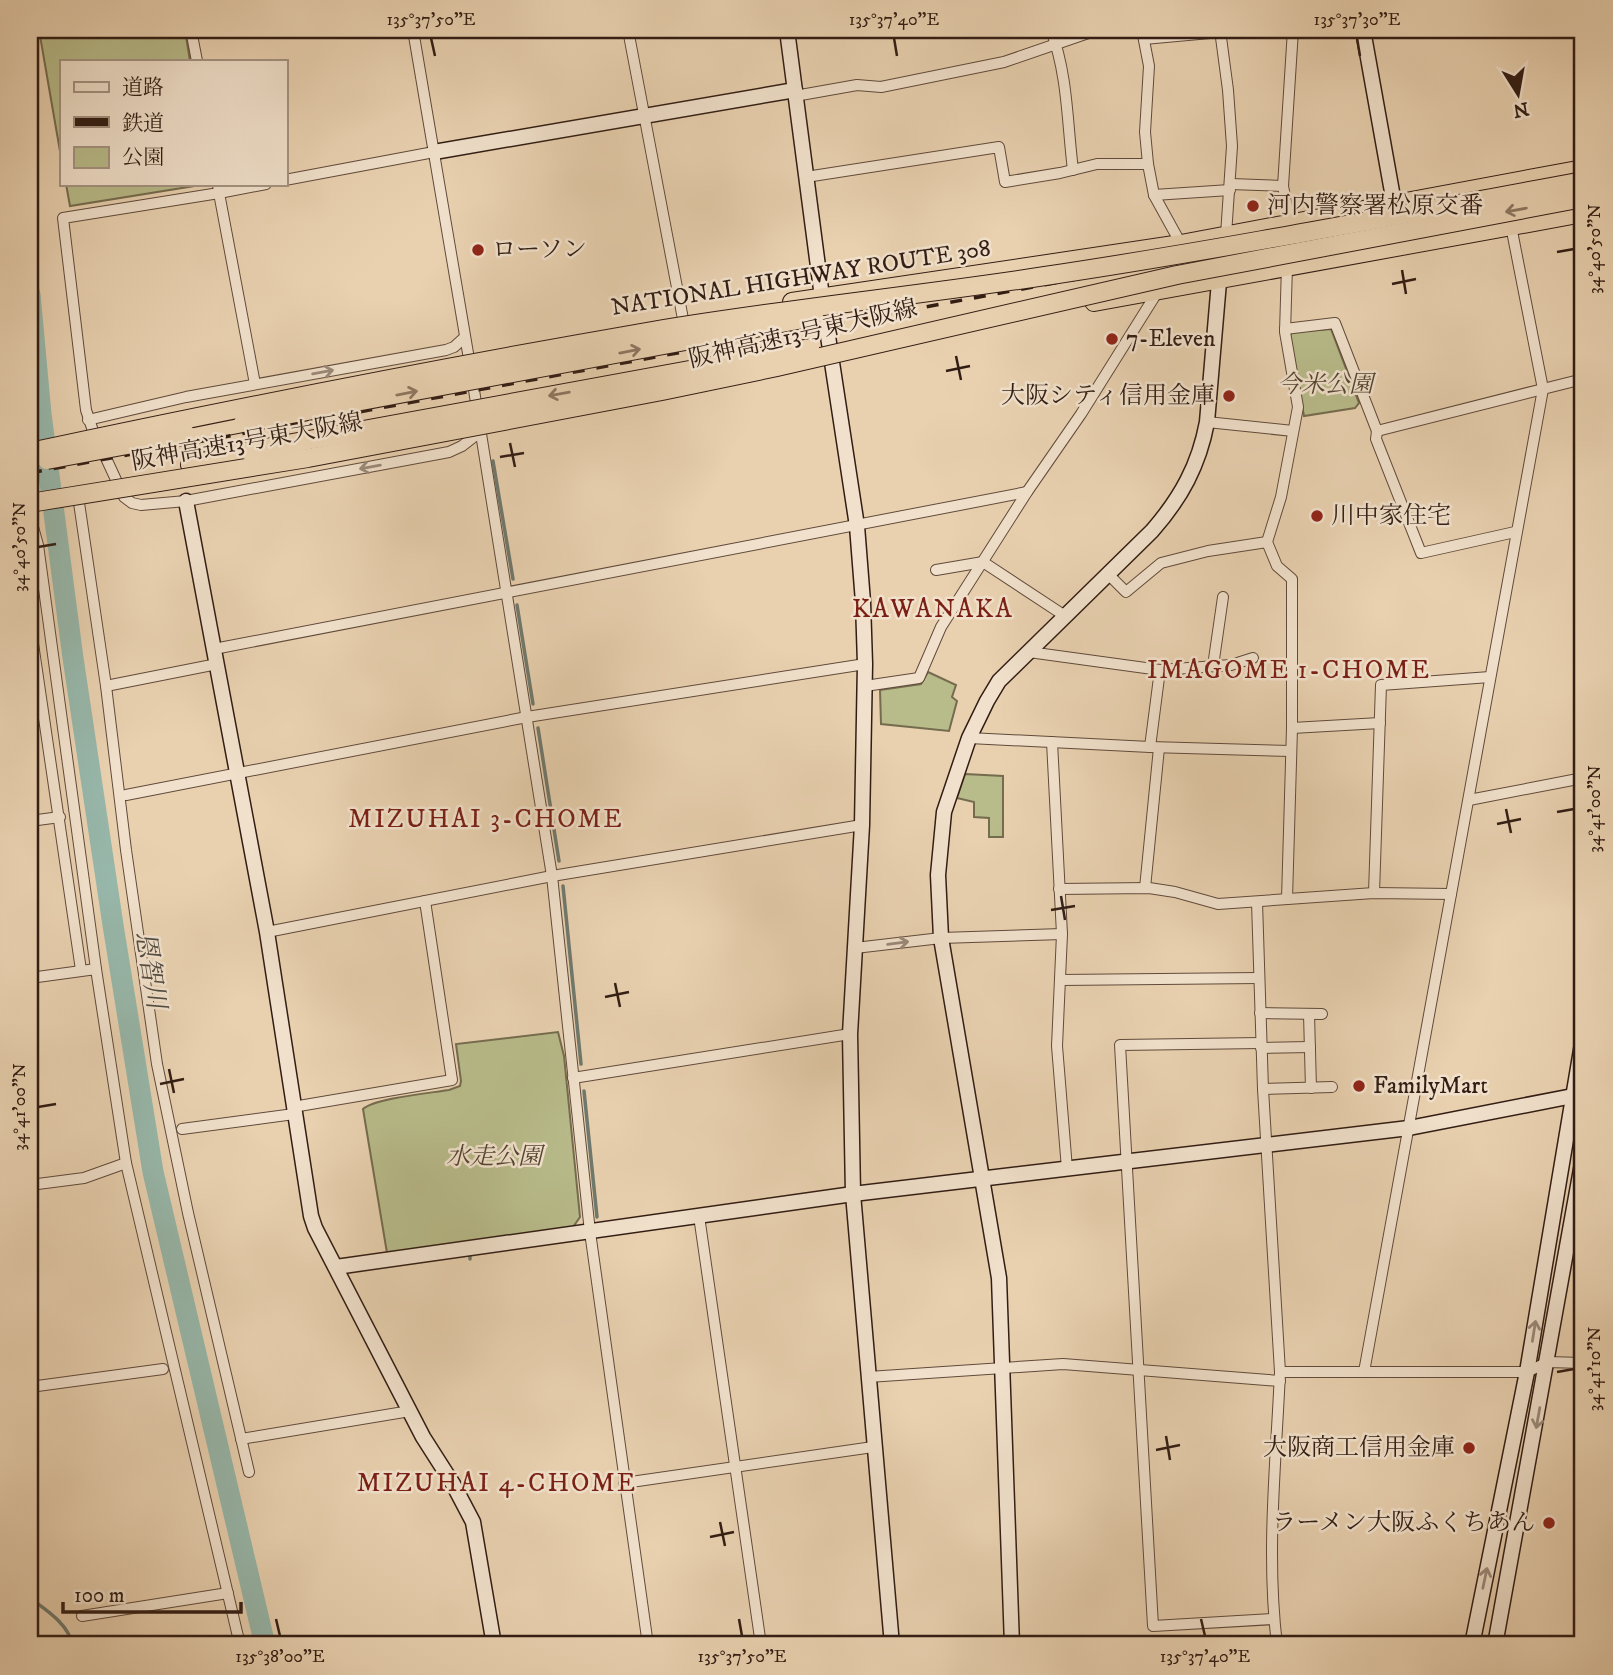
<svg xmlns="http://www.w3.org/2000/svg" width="1613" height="1675" font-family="'IM FELL DW Pica','Noto Serif JP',serif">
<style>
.green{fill:#b8bb8a;stroke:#756c4f;stroke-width:2}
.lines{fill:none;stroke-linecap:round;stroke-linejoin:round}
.stream{stroke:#6f796e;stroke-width:3.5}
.river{stroke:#97b7aa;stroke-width:21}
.street-casing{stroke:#604a3b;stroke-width:12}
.secondary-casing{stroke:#321d14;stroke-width:17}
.highway-casing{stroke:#321d14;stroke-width:20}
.street{stroke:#f1e1cc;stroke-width:10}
.secondary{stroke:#f1e1cc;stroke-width:14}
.highway{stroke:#e9d1b0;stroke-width:18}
.rail{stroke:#321d14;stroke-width:3.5;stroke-dasharray:12 12;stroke-linecap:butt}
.highway-bridge-casing{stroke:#321d14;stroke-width:20;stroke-linecap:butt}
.highway-bridge{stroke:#e9d1b0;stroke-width:18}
.oneway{stroke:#8e7762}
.oneway2{stroke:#9b8979}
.ticks{fill:none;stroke:#321d14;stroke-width:2.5}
.poi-dot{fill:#8f2418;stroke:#f1e1cc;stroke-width:2.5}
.labels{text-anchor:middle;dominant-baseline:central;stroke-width:5;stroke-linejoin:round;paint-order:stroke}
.poi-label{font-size:24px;fill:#321d14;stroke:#f1e1cc;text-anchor:start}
.street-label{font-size:24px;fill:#321d14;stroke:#f1e1cc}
.park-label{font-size:24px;font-style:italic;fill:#544432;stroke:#f1e1cc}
.neighbourhood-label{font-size:26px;letter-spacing:2px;fill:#7a1f14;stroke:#f1e1cc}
.water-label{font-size:26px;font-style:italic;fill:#504b41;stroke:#f1e1cc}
.neatline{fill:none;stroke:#321d14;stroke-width:2.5}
.ticks-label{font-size:18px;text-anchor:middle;fill:#321d14}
</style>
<rect width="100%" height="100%" fill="#e9d1b0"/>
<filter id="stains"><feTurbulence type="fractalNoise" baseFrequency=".00286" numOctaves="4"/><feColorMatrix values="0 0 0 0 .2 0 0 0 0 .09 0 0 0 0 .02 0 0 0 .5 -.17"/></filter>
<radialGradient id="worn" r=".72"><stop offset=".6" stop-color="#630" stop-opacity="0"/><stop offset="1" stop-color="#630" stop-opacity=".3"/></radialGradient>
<g class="green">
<path d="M39,30H185L190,61H61V157Z"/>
<path d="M66,184H207L70,206Z"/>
<path d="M1331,329L1359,403L1355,408L1304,416L1289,337L1292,332Z"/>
<path d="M928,672L956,685L952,697L957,701L949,731L881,724L880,690L921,684Z"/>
<path d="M965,774L1003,776V837H989V818L974,817V802L957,798Z"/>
<path d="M558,1032L564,1056L580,1217L573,1227L387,1253L363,1109C375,1098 431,1093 449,1090L460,1086L461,1081L456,1044Z"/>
</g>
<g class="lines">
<g class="stream">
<path d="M493,461L513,579"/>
<path d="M517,605L533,704"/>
<path d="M538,728L559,861"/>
<path d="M563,886L581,1064"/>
<path d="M584,1091L597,1217"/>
<path d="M470,1259V1255"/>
<path d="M30,1598C45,1609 70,1625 72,1645"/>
</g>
<path class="river" d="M30,294L41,414L73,658L113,925L153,1172L265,1645"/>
<defs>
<g id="street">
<path d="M191,30L197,61"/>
<path d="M413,30L469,359L552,876L590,1232L648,1645"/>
<path d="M628,30L683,319"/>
<path d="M1051,30C1068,76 1067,122 1073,170"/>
<path d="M1142,30L1149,66L1145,132L1148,164L1154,195L1181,244"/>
<path d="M1220,30L1228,90L1232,146L1226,235"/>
<path d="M1144,39L1221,32"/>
<path d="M795,96L857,85L881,87L1004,62L1097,30"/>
<path d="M806,177L999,147L1005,182L1060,173L1097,164H1148"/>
<path d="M285,180L434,152"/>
<path d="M218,184L219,193L63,218L86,410L92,428L124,497L132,503L141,505L186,501L449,452L462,446L480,432"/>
<path d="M1231,184L1283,186"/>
<path d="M1154,195L1230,190"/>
<path d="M1290,223L1283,186L1293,30"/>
<path d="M1287,266L1285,332L1298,407L1281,497L1267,542L1277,566L1292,579V728L1287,899"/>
<path d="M1285,329L1335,323L1377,431L1543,389L1511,226"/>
<path d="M255,384L219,193L266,184"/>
<path d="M88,420L186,397L446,350L454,347L465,337"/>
<path d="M1207,422L1293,431"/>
<path d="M1377,431L1376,439L1421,553L1515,532"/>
<path d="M78,496L106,686L126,850L157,1064L188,1213L249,1472"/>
<path d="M30,516L38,545L96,969"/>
<path d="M936,570L983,562L1065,616"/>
<path d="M1108,574L1126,592L1161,563L1208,551L1267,542"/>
<path d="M30,623L81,970"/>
<path d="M214,649L1027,492"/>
<path d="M1213,666L1223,597"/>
<path d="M1160,670L1231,665L1253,658"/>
<path d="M106,686L217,664"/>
<path d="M865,686L919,678L941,627L1027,492L1081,414L1158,291"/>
<path d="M1292,728L1380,723"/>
<path d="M969,738L1150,747L1160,670L1029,652"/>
<path d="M1150,747L1291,751"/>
<path d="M126,795L527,717L865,664"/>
<path d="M1469,800L1583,778"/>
<path d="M30,821L60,817"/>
<path d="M1145,888L1159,748"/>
<path d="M1059,889L1149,888L1175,892L1218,904L1374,893L1451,894"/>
<path d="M1374,893L1381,685L1490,677"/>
<path d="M1257,902L1263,1089L1280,1372"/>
<path d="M267,932L552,876L862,825"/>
<path d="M1062,934L1057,1046L1067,1169"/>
<path d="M855,948L941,938L1062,934L1052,742"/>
<path d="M30,978L96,969L126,1163L240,1645"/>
<path d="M1060,980L1259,978"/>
<path d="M1260,1013L1322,1014"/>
<path d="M1309,1014L1311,1088"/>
<path d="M1261,1043L1120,1045L1153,1626L1274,1619"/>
<path d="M1261,1048L1310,1047"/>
<path d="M573,1078L850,1034"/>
<path d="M1263,1089L1332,1087"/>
<path d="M293,1107L452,1080L425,901"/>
<path d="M182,1129L294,1114"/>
<path d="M30,1185L84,1178L126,1163"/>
<path d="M699,1216L761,1645"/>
<path d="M1364,1372L1543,389L1583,379"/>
<path d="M868,1377L1063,1364L1280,1381"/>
<path d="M30,1387L163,1369"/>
<path d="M241,1439L410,1411"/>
<path d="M624,1483L873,1447"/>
<path d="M82,1616L228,1593"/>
<path d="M1277,1645C1266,1554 1276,1463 1280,1372H1527L1548,1362L1583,1363"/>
</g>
<g id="secondary">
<path d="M787,30L822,297L857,526L863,602L865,664L862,825L850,1034L853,1194L892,1645"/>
<path d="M1363,30L1394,203"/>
<path d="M434,152L795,90"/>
<path d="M186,501L267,932L311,1216L315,1228L423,1437L453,1484L473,1522L494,1645"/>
<path d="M336,1267L853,1194L1409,1128L1583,1094"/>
<path d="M1012,1645L999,1278L941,938L938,875L944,812L969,738L987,701L999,681L1152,531C1181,498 1199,465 1207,422L1220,270"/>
<path d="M1472,1645L1527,1372L1583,1038"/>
<path d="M1495,1645L1583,1158"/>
</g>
<g id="highway">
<path d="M792,302L1181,244L1583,169"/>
<path d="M1094,302L1583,213"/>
<path d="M186,434L243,423"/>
<path d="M190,465L249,451"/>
</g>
</defs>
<use href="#street" class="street-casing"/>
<use href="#secondary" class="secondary-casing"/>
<use href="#highway" class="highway-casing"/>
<use href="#street" class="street"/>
<use href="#secondary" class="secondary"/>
<use href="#highway" class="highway"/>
<path class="rail" d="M30,473L1583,185"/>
<defs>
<g id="highway-bridge">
<path d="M243,423L814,317"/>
<path d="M249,451L810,348"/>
<path d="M30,452C236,408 444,367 652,331C783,309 914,296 1045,276C1225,249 1404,214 1583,181"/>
<path d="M47,460L186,434"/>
<path d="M30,503L308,458L662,391L777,367L1177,275L1583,198"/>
</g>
</defs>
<use href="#highway-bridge" class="highway-bridge-casing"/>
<use href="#highway-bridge" class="highway-bridge"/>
</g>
<defs><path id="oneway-shaft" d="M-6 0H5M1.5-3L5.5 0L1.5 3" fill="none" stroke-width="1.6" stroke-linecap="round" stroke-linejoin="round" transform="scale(1.75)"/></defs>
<g class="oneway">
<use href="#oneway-shaft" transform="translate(1516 210) rotate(170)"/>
<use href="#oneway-shaft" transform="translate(630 351) rotate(-11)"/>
<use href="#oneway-shaft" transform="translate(407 393) rotate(-11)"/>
<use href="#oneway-shaft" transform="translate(559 394) rotate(170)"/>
</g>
<g class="oneway2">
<use href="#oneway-shaft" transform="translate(323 372) rotate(-10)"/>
<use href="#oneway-shaft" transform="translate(370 467) rotate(170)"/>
<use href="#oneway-shaft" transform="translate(898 943) rotate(-7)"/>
<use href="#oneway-shaft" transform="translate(1534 1331) rotate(-81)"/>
<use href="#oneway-shaft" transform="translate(1538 1418) rotate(100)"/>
<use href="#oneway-shaft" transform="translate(1485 1578) rotate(-78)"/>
</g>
<path class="ticks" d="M431,38L435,56M894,38L897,56M1357,38L1360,56M1557,252L1574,249M1402,270L1406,294M1392,284L1416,279M956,356L961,380M946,371L970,366M510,443L515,467M500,457L524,453M38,547L56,544M1506,809L1511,833M1557,812L1574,809M1497,824L1521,819M1061,896L1065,920M1051,910L1075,906M615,983L620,1007M605,997L629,992M169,1069L174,1093M160,1084L184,1079M38,1107L56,1104M1557,1372L1574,1369M1166,1436L1170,1460M1156,1450L1180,1445M720,1522L725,1546M710,1537L734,1532M276,1619L280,1636M739,1619L742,1636M1201,1619L1205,1636"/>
<g class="poi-dot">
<circle cx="1253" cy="206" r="7"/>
<circle cx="478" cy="250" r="7"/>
<circle cx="1112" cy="339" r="7"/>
<circle cx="1229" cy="396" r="7"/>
<circle cx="1317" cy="516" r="7"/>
<circle cx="1359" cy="1086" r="7"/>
<circle cx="1469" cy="1448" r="7"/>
<circle cx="1549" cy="1523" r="7"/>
</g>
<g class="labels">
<g class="poi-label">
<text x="1267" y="206">河内警察署松原交番</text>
<text x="492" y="250">ローソン</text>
<text x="1126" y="339">7-Eleven</text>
<text x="1215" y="396" text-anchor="end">大阪シティ信用金庫</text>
<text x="1331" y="516">川中家住宅</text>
<text x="1373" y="1086">FamilyMart</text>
<text x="1455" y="1448" text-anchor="end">大阪商工信用金庫</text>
<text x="1535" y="1523" text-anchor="end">ラーメン大阪ふくちあん</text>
</g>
<g class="street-label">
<text transform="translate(801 278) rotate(-9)">NATIONAL HIGHWAY ROUTE 308</text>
<text transform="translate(803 334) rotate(-13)">阪神高速13号東大阪線</text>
<text transform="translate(247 442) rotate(-10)">阪神高速13号東大阪線</text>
</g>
<g class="park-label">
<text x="1325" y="385">今米公園</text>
<text x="494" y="1157">水走公園</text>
</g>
<g class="neighbourhood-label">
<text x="933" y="609">KAWANAKA</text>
<text x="1289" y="670">IMAGOME 1-CHOME</text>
<text x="486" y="819">MIZUHAI 3-CHOME</text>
<text x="497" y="1483">MIZUHAI 4-CHOME</text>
</g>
<g class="water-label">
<text transform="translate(150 970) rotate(81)">恩智川</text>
</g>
</g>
<rect width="1613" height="1675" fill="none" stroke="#e9d1b0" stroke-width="77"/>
<rect x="60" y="60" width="228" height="126" fill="#f1e1cc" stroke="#a59382" stroke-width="2"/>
<rect x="74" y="82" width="35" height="10" fill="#f1e1cc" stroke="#a59382" stroke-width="2"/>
<text x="122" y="94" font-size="21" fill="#321d14">道路</text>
<rect x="74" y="117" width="35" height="10" fill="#321d14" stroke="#a59382" stroke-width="2"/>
<text x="122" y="130" font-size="21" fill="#321d14">鉄道</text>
<rect x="74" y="147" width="35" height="21" fill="#b8bb8a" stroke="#a59382" stroke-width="2"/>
<text x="122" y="164" font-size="21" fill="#321d14">公園</text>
<g transform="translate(1518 94) rotate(169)" stroke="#f1e1cc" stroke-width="5" paint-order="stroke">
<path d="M0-5L12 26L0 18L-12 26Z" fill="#321d14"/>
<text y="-10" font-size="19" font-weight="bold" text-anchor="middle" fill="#321d14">N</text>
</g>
<path d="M63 1602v10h178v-10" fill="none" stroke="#321d14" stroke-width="3.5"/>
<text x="74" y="1602" font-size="21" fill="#321d14" stroke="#f1e1cc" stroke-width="5" paint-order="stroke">100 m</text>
<rect x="38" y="38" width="1536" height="1598" class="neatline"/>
<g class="ticks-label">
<text x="431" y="25">135°37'50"E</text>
<text x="894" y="25">135°37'40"E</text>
<text x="1357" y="25">135°37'30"E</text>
<text transform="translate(1594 249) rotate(-90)" y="6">34°40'50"N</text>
<text transform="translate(19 547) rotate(-90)" y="6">34°40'50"N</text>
<text transform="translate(1594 809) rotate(-90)" y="6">34°41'00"N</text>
<text transform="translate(19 1107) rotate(-90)" y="6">34°41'00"N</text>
<text transform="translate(1594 1369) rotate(-90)" y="6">34°41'10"N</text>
<text x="280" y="1662">135°38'00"E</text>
<text x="742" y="1662">135°37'50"E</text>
<text x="1205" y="1662">135°37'40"E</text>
</g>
<rect width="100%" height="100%" filter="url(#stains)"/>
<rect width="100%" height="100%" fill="url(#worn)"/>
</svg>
